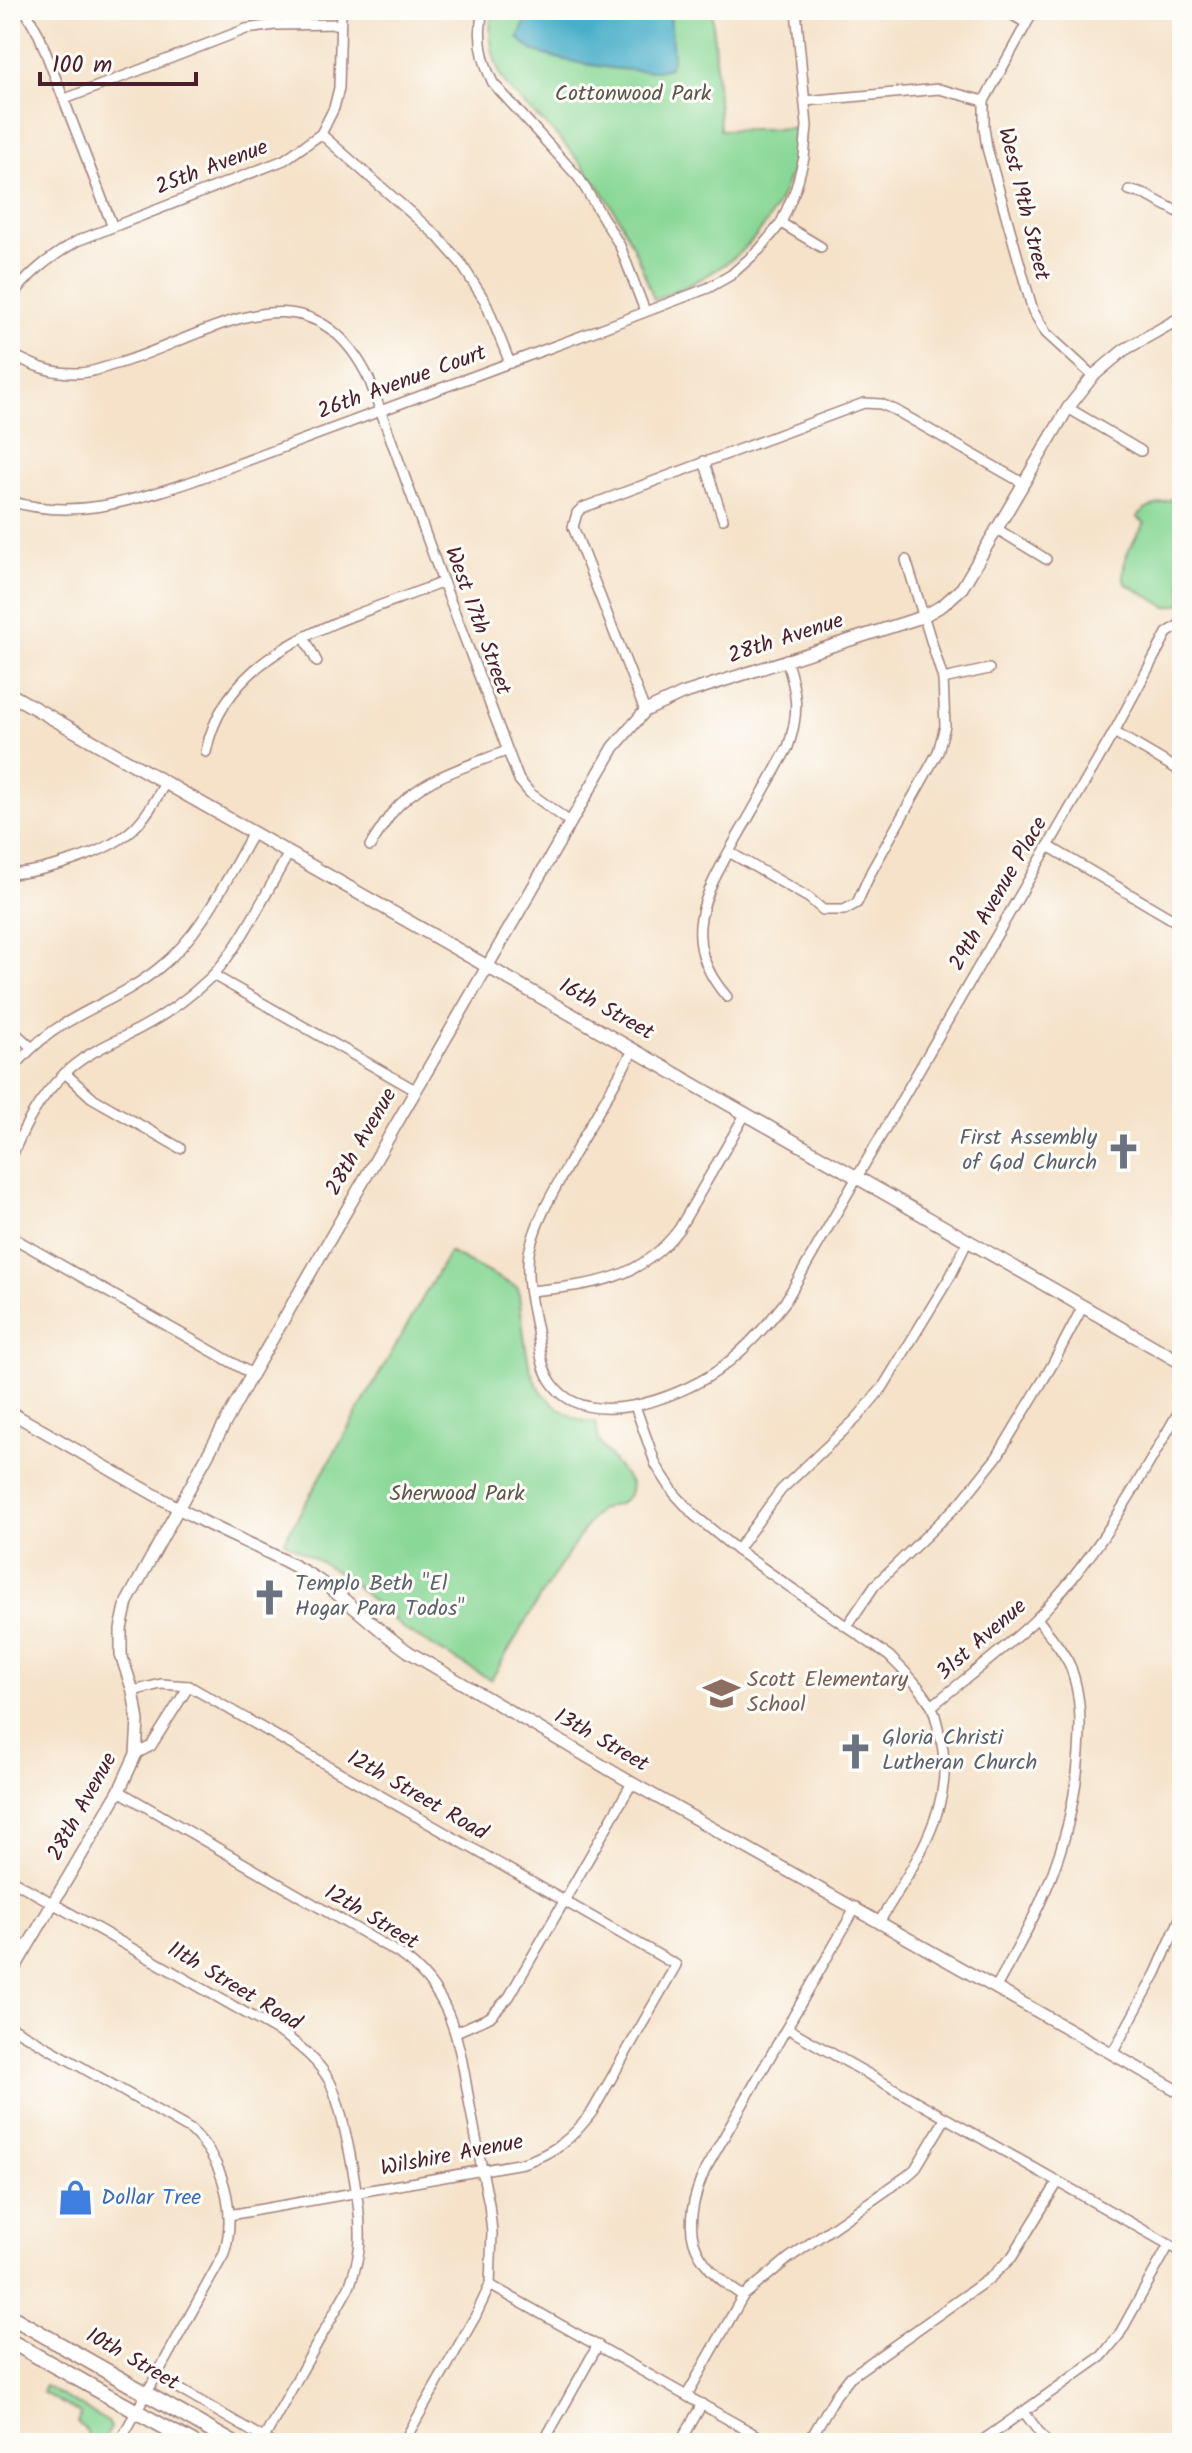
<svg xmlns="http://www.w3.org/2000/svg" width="1192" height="2453" font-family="Kalam,sans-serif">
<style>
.green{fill:#8ad897;stroke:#6a7c61;stroke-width:2}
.water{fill:#49afc9;stroke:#4a677a;stroke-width:2}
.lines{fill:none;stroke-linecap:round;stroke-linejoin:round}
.minor-casing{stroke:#a0807a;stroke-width:12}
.tertiary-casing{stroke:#a0807a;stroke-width:14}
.secondary-casing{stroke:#a0807a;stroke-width:15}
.primary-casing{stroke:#a0807a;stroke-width:17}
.minor{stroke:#fff;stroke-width:9}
.tertiary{stroke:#fff;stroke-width:11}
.secondary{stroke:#fff;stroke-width:12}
.primary{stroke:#fff;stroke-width:14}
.labels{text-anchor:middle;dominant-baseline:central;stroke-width:6;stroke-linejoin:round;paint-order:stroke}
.park-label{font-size:22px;fill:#5d564b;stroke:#fdfcf7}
.street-label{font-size:22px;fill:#4a1f2b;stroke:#fdfcf7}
.worship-label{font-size:22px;fill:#5b616d;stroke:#fdfcf7;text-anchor:start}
.education-label{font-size:22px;fill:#785e54;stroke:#fdfcf7;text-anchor:start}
.shop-label{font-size:22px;fill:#366cbe;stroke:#fdfcf7;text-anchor:start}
</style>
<rect width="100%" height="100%" fill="#fdfcf7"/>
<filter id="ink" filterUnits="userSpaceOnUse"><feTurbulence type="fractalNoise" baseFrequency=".0125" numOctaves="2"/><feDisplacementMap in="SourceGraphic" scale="16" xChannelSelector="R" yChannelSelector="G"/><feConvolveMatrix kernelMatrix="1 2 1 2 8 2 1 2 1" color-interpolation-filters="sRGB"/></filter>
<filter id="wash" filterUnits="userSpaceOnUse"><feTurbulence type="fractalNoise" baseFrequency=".006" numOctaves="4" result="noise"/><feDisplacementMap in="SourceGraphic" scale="32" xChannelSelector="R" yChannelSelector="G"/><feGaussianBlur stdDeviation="1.8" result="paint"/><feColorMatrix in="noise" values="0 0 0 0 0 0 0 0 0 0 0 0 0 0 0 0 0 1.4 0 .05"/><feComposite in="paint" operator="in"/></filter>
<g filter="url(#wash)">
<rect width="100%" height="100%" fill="#f5e2c9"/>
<g class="green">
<path d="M494,10H712L720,130L796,128C796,138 798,149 796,159C794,166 790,174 787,182C764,247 716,276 654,300C640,259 623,220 598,185C583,166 568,146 550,129C536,115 519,102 507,86C494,68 485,30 494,10Z"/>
<path d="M1182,495V604L1167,607L1125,583C1119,561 1133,542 1145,523L1137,517L1146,509Z"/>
<path d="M449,1252L518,1288C522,1313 524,1353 533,1376C542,1400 571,1421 596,1423L599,1442L631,1484L629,1495L620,1503L599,1510L587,1525L540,1597L491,1680L405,1630L346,1577L284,1541Z"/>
<path d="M45,2386L108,2422L111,2428L102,2443H88L87,2431L77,2422L81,2414L42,2392Z"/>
</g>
<path class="water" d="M530,10H670L673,58L669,68C646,77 556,61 532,50C527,47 523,43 518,38Z"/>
</g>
<g filter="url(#ink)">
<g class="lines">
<defs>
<g id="minor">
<path d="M25,10L39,35L112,225"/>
<path d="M483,10C477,36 481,59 493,83L579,178L620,246L645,311"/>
<path d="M1004,10L1026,23"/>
<path d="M1034,10L984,101V127L987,148L1033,311L1046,333L1093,376"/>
<path d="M65,99L246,29L275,25L339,24"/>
<path d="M805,101L939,89L984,101"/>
<path d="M321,134L436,235L460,262L485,301L510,363"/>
<path d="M1129,190L1146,195L1182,214"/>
<path d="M781,223L821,247"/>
<path d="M10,301C26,274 51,257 77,241L284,160L321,134L334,108L339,88L341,10"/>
<path d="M10,353C33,366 52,374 79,373C92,373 107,366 120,363C211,335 309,257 369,379L443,582L519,780L530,793L570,822"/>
<path d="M1068,408L1141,451"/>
<path d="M704,461L723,519"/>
<path d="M10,501C71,520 129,502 187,483L619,322L708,288L731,275L760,249L781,223L796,188L804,158L807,126L796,10"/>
<path d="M997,529L1046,559"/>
<path d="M304,637L317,662"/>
<path d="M943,679L989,669"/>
<path d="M645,711L573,527L577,513L582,508L864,403L881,404L895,410L1023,483"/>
<path d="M1114,732L1182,772"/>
<path d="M206,752C227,643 355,618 443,582"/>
<path d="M370,846C377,835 384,824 391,814C420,778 466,767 506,751"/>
<path d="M1048,846L1182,925"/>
<path d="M729,852L809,898L823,910H844L857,903L871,872L938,752L945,726L943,679L906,560"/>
<path d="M10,874C44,872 108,853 133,829C147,816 156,799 165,783"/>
<path d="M213,975L415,1090"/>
<path d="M727,997C676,938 706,892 739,834C756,805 772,776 788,747C800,712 797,693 786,659"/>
<path d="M10,1028L31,1047"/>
<path d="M634,1049C614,1084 594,1119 574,1154C557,1186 536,1218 529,1253C525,1279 532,1306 537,1331C540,1349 541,1368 552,1383C586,1433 678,1398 717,1371C744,1351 765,1328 785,1302L1114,732L1167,633L1182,623"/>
<path d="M10,1073C53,1014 107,1010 159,968C202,934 226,880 253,833"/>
<path d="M65,1073L91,1097L180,1148"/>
<path d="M10,1161C23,1128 38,1099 64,1074C85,1053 112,1043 137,1030C164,1016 189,998 211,977C239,949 268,889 289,853"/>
<path d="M10,1236L252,1374"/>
<path d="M530,1291C591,1285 640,1281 679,1229L746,1113"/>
<path d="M635,1406L656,1465L674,1493L694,1515L737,1550L889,1656C904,1671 919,1685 930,1703C935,1711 937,1723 939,1732C960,1803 914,1863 880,1921"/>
<path d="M737,1550L781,1490L856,1419L883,1387L951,1275L968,1240"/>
<path d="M847,1626L875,1585L961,1502L997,1457L1051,1367L1083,1306"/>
<path d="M133,1691L161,1684L189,1686L676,1965L592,2112C573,2138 554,2153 523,2163L229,2215"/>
<path d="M932,1706C967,1677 1004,1650 1036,1619C1098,1557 1139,1481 1182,1406"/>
<path d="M136,1754L151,1746L189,1686"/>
<path d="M119,1791L398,1953C454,1992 459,2044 470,2106C476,2138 482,2171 489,2204L492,2232L490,2285L475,2317L403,2443"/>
<path d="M10,1879L286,2036C303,2049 318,2061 329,2080C343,2106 360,2200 360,2231C361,2250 356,2267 350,2285L264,2438"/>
<path d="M996,1987C1041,1907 1072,1847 1079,1753C1081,1724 1081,1696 1071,1668C1064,1650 1048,1634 1037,1618"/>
<path d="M10,2026L191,2130C224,2161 237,2211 224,2254L119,2443"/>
<path d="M787,2028L1182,2252"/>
<path d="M456,2032L490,2017L509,1997L632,1783"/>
<path d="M1112,2054L1156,1973L1182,1914"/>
<path d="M490,2285L770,2443"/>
<path d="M743,2296C689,2260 679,2230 705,2170L856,1907"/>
<path d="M157,2376L272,2443"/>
<path d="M687,2395L743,2296L789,2258L907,2176L915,2169L945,2119"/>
<path d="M1024,2412L1047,2443"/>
<path d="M543,2443L598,2345"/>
<path d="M680,2443L702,2404"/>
<path d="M808,2443L836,2395L850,2377L990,2278L1012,2257L1058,2182"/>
<path d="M979,2443L1102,2356L1119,2335L1169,2245"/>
</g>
<g id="tertiary">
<path d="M10,1412C74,1448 137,1486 202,1521C237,1539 273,1553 307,1573C344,1595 373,1627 409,1652L632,1783L1182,2093"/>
<path d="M10,1976L119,1791L136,1754L138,1721L133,1691L121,1655V1629L127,1602L252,1374L614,747L645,711L682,694L922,617L943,605L962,588L1068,408L1093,376L1124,350L1182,317"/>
</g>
<path id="secondary" d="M10,694L1182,1363"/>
<g id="primary">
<path d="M10,2316L233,2443"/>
<path d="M10,2341L193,2443"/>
</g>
</defs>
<use href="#minor" class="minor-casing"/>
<use href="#tertiary" class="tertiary-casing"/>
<use href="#secondary" class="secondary-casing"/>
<use href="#primary" class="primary-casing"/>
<use href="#minor" class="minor"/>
<use href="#tertiary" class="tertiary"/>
<use href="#secondary" class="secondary"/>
<use href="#primary" class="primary"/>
</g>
</g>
<defs>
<symbol id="church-bare" viewBox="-9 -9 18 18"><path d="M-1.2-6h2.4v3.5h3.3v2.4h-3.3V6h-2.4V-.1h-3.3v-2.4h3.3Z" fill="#6b7280" stroke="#fdfcf7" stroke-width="2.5" paint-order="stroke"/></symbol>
<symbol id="school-bare" viewBox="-9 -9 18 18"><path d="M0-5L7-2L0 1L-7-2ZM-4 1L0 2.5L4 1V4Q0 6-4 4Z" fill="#8d6e63" stroke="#fdfcf7" stroke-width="2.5" paint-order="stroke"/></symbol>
<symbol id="shop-bare" viewBox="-9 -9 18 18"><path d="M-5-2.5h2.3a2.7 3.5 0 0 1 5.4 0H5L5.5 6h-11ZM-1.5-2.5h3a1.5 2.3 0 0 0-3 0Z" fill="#3f7fe0" stroke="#fdfcf7" stroke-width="2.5" paint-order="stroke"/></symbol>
</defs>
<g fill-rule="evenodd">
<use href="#church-bare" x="1098" y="1126" width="51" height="51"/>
<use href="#church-bare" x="244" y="1572" width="51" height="51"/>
<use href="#school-bare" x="696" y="1668" width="51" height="51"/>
<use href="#church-bare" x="830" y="1726" width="51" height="51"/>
<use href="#shop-bare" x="50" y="2172" width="51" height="51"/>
</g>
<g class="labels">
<g class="park-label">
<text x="633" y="94">Cottonwood Park</text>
<text x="457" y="1494">Sherwood Park</text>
</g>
<g class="street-label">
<text transform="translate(212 168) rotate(-21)">25th Avenue</text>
<text transform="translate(1023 204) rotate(76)">West 19th Street</text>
<text transform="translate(402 383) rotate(-20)">26th Avenue Court</text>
<text transform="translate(477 621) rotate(70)">West 17th Street</text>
<text transform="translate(786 639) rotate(-18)">28th Avenue</text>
<text transform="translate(999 894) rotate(-60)">29th Avenue Place</text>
<text transform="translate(606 1010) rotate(29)">16th Street</text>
<text transform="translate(362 1142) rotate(-60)">28th Avenue</text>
<text transform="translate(982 1640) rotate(-41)">31st Avenue</text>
<text transform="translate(601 1741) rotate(30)">13th Street</text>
<text transform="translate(417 1796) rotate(30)">12th Street Road</text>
<text transform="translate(83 1807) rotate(-61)">28th Avenue</text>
<text transform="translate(371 1918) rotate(31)">12th Street</text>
<text transform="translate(234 1987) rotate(31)">11th Street Road</text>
<text transform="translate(452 2156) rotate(-11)">Wilshire Avenue</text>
<text transform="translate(132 2360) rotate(30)">10th Street</text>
</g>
<g class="worship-label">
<text x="1097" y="1138" text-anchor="end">First Assembly<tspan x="1097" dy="25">of God Church</tspan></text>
<text x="295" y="1584">Templo Beth "El<tspan x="295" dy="25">Hogar Para Todos"</tspan></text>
<text x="882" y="1738">Gloria Christi<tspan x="882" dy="25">Lutheran Church</tspan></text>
</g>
<g class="education-label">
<text x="747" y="1680">Scott Elementary<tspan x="747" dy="25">School</tspan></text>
</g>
<g class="shop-label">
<text x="101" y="2198">Dollar Tree</text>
</g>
</g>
<rect width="1192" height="2453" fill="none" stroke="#fdfcf7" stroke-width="40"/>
<path d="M40 72v12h156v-12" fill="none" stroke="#4a1f2b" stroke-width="4"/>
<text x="52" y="72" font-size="24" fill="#4a1f2b" stroke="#fdfcf7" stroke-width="6" paint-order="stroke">100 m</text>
</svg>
